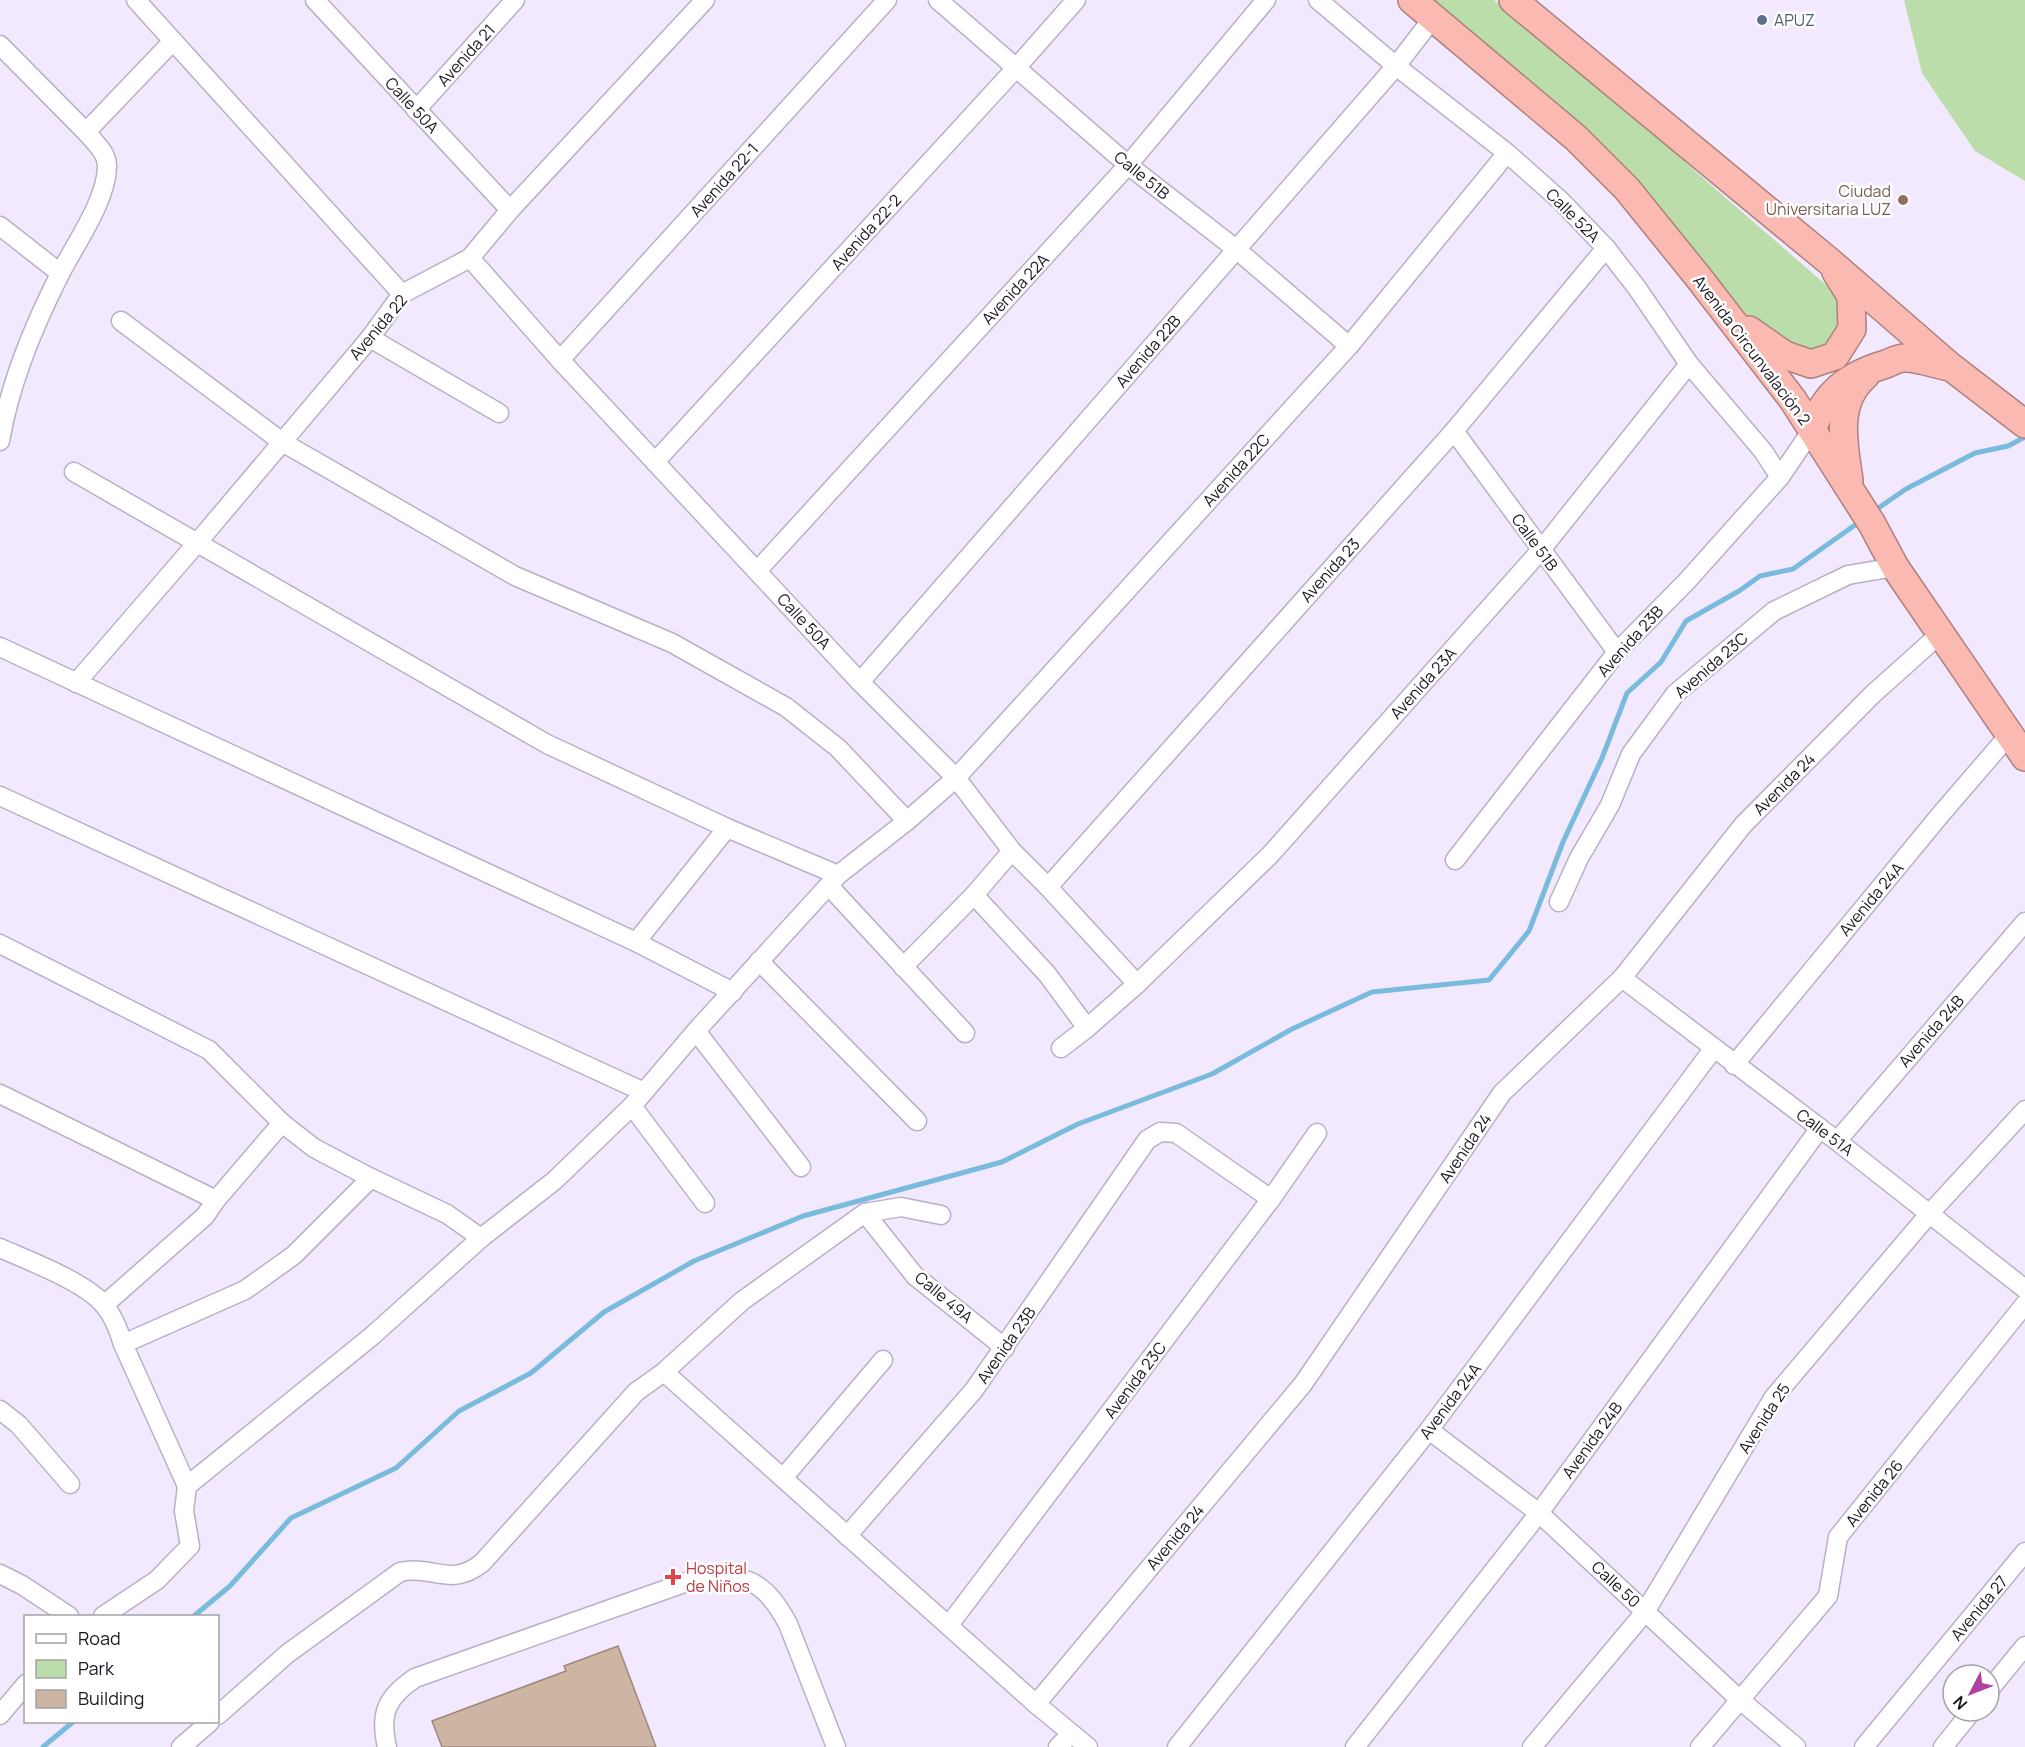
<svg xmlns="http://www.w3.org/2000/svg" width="2025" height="1747" font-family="Manrope,sans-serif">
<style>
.green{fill:#bbdda9}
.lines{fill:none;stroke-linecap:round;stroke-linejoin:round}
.stream{stroke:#79bbdd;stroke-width:5}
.building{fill:#cdb5a4;stroke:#9f8878;stroke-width:1.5}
.minor-casing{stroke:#bbafc7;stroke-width:21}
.highway-casing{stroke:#ac817f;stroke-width:30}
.minor{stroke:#fff;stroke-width:18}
.highway{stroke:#fabab2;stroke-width:27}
.service-dot{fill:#5c6f8a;stroke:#fff;stroke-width:2}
.education-dot{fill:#8d6e63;stroke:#fff;stroke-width:2}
.health-dot{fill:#e0444e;stroke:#fff;stroke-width:2}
.labels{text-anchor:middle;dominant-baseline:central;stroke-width:5;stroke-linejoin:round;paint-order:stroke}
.service-label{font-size:16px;fill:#4e5e75;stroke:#fff;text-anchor:start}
.street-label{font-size:16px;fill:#1b1720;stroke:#fff}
.education-label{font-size:16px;fill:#785e54;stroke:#fff;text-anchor:end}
.health-label{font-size:16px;fill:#be3a42;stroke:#fff;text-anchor:start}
</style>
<rect width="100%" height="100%" fill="#f3e9fe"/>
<g class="green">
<path d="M1425,0H1494L1641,120L1696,172L1841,298C1845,330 1841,339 1813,354L1787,348L1745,313L1609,157Z"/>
<path d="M1904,0H2025V181L1975,151L1922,73Z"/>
</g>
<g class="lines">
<g class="stream">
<path d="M1874,511L1906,489L1975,453L2008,446L2025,437"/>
<path d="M194,1616L230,1586L291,1518L396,1468L459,1411L531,1373L604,1312L694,1261L803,1216L1002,1162L1078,1124L1212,1074L1292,1029L1372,992L1489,980L1529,931L1563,842L1602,758L1627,693L1661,662L1686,621L1739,591L1760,576L1793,569L1862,520"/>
<path d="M43,1747L73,1722"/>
</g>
</g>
<path class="building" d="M618,1646L656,1747H442L432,1721L566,1671L564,1666Z"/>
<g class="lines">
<defs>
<g id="minor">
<path d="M136,0L402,294"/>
<path d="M315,0L510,210"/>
<path d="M938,0L1128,165L1236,249L1349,346"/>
<path d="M1318,0L1396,66L1507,153L1561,201L1606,248L1637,288L1689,364L1763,451L1780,477"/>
<path d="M0,45L86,132"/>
<path d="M416,110L515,0"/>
<path d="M0,226L60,273"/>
<path d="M470,258L560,360L860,682L956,778L1012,851L1048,887L1137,984"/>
<path d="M121,321L282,442L515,576L672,643L786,707L838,748L907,821"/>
<path d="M370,338L499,413"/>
<path d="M560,360L887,0"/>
<path d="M1454,431L1617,652"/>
<path d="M0,441C10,382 33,327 60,274C75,244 107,200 107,166C107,152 94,142 86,132L172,42"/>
<path d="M655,462L1016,68L1076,0"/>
<path d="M74,472L547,744L727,828L838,875"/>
<path d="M757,571L1128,165L1266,0"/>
<path d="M0,647L636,942L733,992"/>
<path d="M860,682L1396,66L1433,18"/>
<path d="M76,683L197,543L370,338L402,294L470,258L510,210L705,0"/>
<path d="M0,796L644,1092"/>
<path d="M1455,860L1617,652L1687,581L1780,477L1812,430"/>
<path d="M829,886L965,1033"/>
<path d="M1048,887L1454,431L1606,248"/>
<path d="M974,895L1047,974L1087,1028"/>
<path d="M1559,902L1579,858L1610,805L1631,754L1675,694L1774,611L1848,575L1895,567"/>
<path d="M636,942L727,828"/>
<path d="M0,944L209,1050L282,1123L314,1148L371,1178L447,1214L481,1238"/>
<path d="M759,961L917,1121"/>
<path d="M903,967L974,895L1012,851"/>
<path d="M1622,978L1837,1141L2025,1289"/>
<path d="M696,1031L801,1167"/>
<path d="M1061,1048L1087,1028L1137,984L1270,855L1541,550L1689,364"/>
<path d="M1734,1065L1941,814L2009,735"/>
<path d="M0,1094L216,1200"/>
<path d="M632,1106L705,1203"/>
<path d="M1837,1141L2025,922"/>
<path d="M865,1213L915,1276L1005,1348"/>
<path d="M0,1248C29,1261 86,1282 105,1306C114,1317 119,1331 123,1344L187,1486"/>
<path d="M104,1305L205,1216L216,1200L282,1123"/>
<path d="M123,1344L245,1290L294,1255L371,1178"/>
<path d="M664,1372L742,1301L865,1213L901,1207L941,1215"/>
<path d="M0,1410L19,1425L70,1484"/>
<path d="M1429,1430L1539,1513L1739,1699L1796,1747"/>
<path d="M783,1478L883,1360"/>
<path d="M847,1536L974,1390L1147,1140L1160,1132L1176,1133L1271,1199"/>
<path d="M0,1574L22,1585L69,1616"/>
<path d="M103,1616L157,1580L190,1546L184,1511L187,1486L372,1336L481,1238L554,1181L632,1106L696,1031L838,875L907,821L956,778L1349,346L1507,153"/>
<path d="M949,1625L1271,1199L1317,1133"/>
<path d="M1989,1690L2025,1646"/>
<path d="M1036,1704L1303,1384L1502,1093L1622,978L1743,825L1873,694L1940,634"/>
<path d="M0,1715L26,1684"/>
<path d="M218,1715L287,1654L400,1572C435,1565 450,1588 482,1563L636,1392L664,1372L1036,1704L1088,1747"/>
<path d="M181,1747L210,1722"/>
<path d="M387,1747C379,1713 387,1697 415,1678L704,1576C749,1574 767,1584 788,1624L836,1747"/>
<path d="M1058,1747L1071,1734"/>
<path d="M1177,1747L1429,1430L1714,1048"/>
<path d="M1355,1747L1539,1513L1820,1128"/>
<path d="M1532,1747L1645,1612L1774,1397L1930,1213L2025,1110"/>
<path d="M1700,1747L1828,1596L1838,1537L2025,1304"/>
<path d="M1864,1747L2025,1552"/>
<path d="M1943,1747L1972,1711"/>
</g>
<g id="highway">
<path d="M1412,0L1576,138L1627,189L1699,278L1793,400L1872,524L1895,567L2025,757"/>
<path d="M1513,0L1830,262L1951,367L2025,424"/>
<path d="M1749,330L1785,355L1811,364L1835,356L1852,329L1851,296L1836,272"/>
<path d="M1812,430C1825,392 1849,375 1886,364C1891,362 1898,358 1904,358C1916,357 1937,365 1950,367"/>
<path d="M1849,480C1844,445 1834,403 1865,376"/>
</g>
</defs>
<use href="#minor" class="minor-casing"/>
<use href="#highway" class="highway-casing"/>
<use href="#minor" class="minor"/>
<use href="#highway" class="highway"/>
</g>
<circle class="service-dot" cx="1762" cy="20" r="6"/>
<circle class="education-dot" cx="1903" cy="200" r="6"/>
<path class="health-dot" d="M670 1568h6v6h6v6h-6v6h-6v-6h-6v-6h6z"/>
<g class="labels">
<g class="service-label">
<text x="1774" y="20">APUZ</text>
</g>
<g class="street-label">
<text transform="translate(466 55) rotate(-48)">Avenida 21</text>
<text transform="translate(412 105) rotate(47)">Calle 50A</text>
<text transform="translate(1142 175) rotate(39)">Calle 51B</text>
<text transform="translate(724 180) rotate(-48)">Avenida 22-1</text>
<text transform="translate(1573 215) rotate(45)">Calle 52A</text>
<text transform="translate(866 232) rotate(-48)">Avenida 22-2</text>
<text transform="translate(1015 289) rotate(-47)">Avenida 22A</text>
<text transform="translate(378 327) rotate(-50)">Avenida 22</text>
<text transform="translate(1752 350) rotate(53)">Avenida Circunvalación 2</text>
<text transform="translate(1148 351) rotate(-49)">Avenida 22B</text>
<text transform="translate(1236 470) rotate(-48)">Avenida 22C</text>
<text transform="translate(1535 542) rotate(54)">Calle 51B</text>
<text transform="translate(1330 570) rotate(-48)">Avenida 23</text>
<text transform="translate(804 621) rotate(47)">Calle 50A</text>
<text transform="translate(1630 641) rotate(-48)">Avenida 23B</text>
<text transform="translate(1711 665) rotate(-41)">Avenida 23C</text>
<text transform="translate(1423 683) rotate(-48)">Avenida 23A</text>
<text transform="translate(1784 784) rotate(-45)">Avenida 24</text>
<text transform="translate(1871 899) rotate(-50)">Avenida 24A</text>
<text transform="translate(1931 1031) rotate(-49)">Avenida 24B</text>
<text transform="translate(1825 1132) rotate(37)">Calle 51A</text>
<text transform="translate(1465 1148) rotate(-56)">Avenida 24</text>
<text transform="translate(944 1297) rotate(40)">Calle 49A</text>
<text transform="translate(1006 1345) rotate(-55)">Avenida 23B</text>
<text transform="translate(1135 1380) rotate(-53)">Avenida 23C</text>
<text transform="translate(1450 1401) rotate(-53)">Avenida 24A</text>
<text transform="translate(1764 1418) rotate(-57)">Avenida 25</text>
<text transform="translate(1592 1440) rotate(-54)">Avenida 24B</text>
<text transform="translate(1874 1493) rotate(-51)">Avenida 26</text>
<text transform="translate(1175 1537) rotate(-50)">Avenida 24</text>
<text transform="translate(1616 1584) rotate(43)">Calle 50</text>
<text transform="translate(1979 1608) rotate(-50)">Avenida 27</text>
</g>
<g class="education-label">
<text x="1891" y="191">Ciudad<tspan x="1891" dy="18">Universitaria LUZ</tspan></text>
</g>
<g class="health-label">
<text x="686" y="1568">Hospital<tspan x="686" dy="18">de Niños</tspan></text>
</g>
</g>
<rect x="24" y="1615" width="195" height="108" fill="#ffffff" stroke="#a4a2a6" stroke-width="1.5"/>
<rect x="36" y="1634" width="30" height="9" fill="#ffffff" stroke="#a4a2a6" stroke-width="1.5"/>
<text x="78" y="1645" font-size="18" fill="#1b1720">Road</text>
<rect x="36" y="1660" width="30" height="18" fill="#bbdda9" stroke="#a4a2a6" stroke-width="1.5"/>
<text x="78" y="1675" font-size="18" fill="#1b1720">Park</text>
<rect x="36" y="1690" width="30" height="18" fill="#cdb5a4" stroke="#a4a2a6" stroke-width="1.5"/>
<text x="78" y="1705" font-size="18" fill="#1b1720">Building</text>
<g transform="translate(1971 1693) rotate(228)"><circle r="28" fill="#ffffff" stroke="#a4a2a6" stroke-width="1.5"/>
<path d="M0-4.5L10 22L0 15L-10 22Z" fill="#af42a0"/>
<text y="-9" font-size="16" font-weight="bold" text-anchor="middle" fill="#1b1720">N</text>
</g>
</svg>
